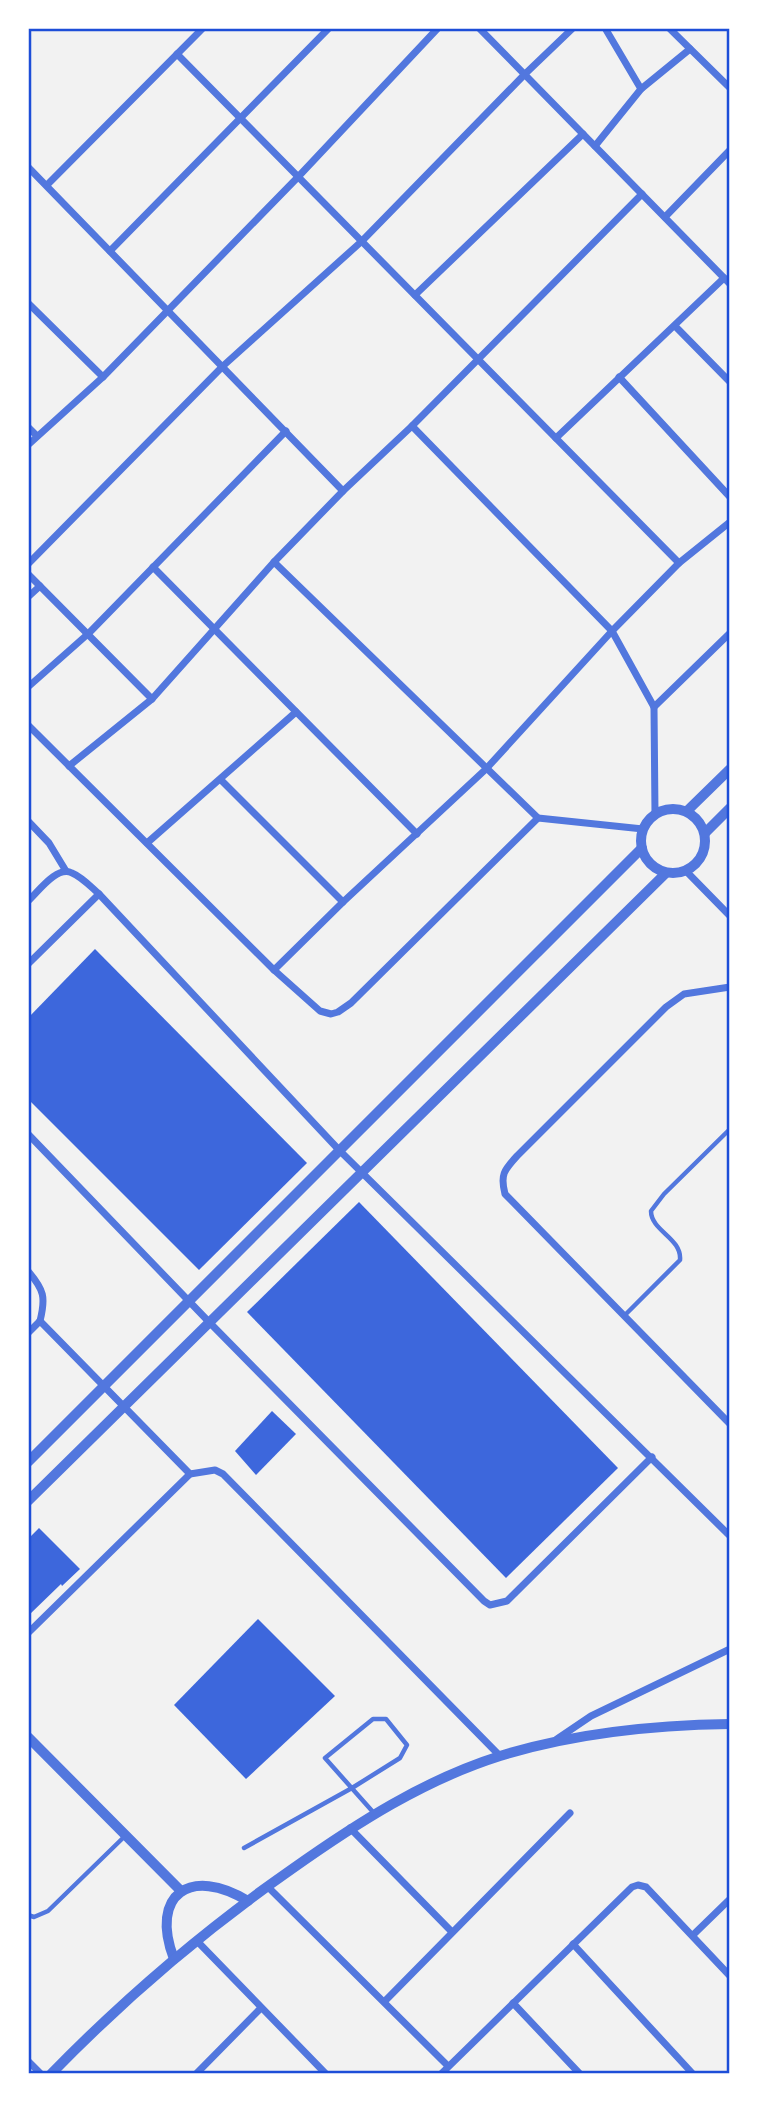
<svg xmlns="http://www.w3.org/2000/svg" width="758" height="2102" font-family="'Libre Baskerville',serif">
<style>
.building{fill:#3d67dc}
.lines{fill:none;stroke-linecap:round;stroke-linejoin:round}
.service{stroke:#5277de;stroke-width:4.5}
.minor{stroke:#5277de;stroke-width:7}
.tertiary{stroke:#5277de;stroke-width:10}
.neatline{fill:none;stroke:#1d4ed8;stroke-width:2.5}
</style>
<rect width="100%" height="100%" fill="#f2f2f2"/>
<g class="building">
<path d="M95,949L307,1163L199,1270L28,1099V1018Z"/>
<path d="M359,1202L618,1468L506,1578L247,1312Z"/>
<path d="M272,1411L296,1434L256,1475L235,1451Z"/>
<path d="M39,1528L80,1569L62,1586L61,1584L28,1616V1539Z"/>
<path d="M258,1619L335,1696L246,1779L174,1705Z"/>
</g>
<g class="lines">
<g class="service">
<path d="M626,1314L680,1260C682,1238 651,1231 651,1211L664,1194L730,1129"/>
<path d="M244,1848L352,1788L400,1758L407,1745L386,1719H373L325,1758L373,1812"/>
<path d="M28,1915L34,1917L48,1911L125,1836"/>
</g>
<g class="minor">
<path d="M479,28L730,284"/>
<path d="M605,28L641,89"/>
<path d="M669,28L730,88"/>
<path d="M177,54L679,563"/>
<path d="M595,146L641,89L690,49"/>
<path d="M28,167L343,491"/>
<path d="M47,185L203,28"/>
<path d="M665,217L730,150"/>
<path d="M110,251L329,28"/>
<path d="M415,295L583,134"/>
<path d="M28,303L103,377"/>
<path d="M675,326L730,382"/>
<path d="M619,377L730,497"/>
<path d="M412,426L612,631L654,707L655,814"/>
<path d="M28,427L37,436"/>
<path d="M556,438L724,278"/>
<path d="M28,445L103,377L298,177L438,28"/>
<path d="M274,562L538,818L643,829"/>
<path d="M28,564L223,366L362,241L525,74L573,28"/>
<path d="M153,567L417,834"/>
<path d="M28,574L152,699"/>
<path d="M28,597L40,586"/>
<path d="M28,687L89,633L286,431"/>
<path d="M654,707L730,633"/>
<path d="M28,725L274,970L320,1011L331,1014L338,1012L351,1003L538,818"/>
<path d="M69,766L152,699L274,562L343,491L412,426L642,194"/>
<path d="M221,780L343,902"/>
<path d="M28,821L49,843L66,871"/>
<path d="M147,843L296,712"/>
<path d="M686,871L730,916"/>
<path d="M28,901C38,892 57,865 72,873C82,877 91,887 99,894L340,1151L730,1536"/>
<path d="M28,964L99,894"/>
<path d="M274,970L343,902L486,769L612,631L679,563L730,522"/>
<path d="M730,987L684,994L666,1007L517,1156C504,1170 500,1175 505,1194L730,1424"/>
<path d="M28,1134L210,1323L484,1601L490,1605L507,1601L652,1457"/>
<path d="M28,1271C44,1290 46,1297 40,1321"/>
<path d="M40,1321L190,1474"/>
<path d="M28,1333L40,1321"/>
<path d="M28,1633L190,1474L215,1470L223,1474L500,1756"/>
<path d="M557,1739L591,1716L730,1649"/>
<path d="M350,1828L452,1932"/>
<path d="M267,1886L448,2066"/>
<path d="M693,1935L730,1899"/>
<path d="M197,1941L326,2074"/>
<path d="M573,1944L693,2074"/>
<path d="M385,2001L570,1813"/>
<path d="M513,2003L580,2074"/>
<path d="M28,2061L41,2074"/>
<path d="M196,2074L261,2008"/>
<path d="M441,2074L632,1887L638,1885L646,1887L730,1976"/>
</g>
<g class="tertiary">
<circle cx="673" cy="841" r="32"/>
<path d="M687,811L730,769"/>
<path d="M705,833L730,808"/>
<path d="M28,1462L642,848"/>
<path d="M28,1501L666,873"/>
<path d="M28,1737L181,1891"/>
<path d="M174,1959C149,1894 191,1866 248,1901"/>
<path d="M51,2074C125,1998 206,1929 292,1869C357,1823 424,1780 500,1756C574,1733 654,1725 730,1724"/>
</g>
</g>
<rect width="758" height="2102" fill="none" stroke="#ffffff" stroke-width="60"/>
<rect x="30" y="30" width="698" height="2042" class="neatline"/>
</svg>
